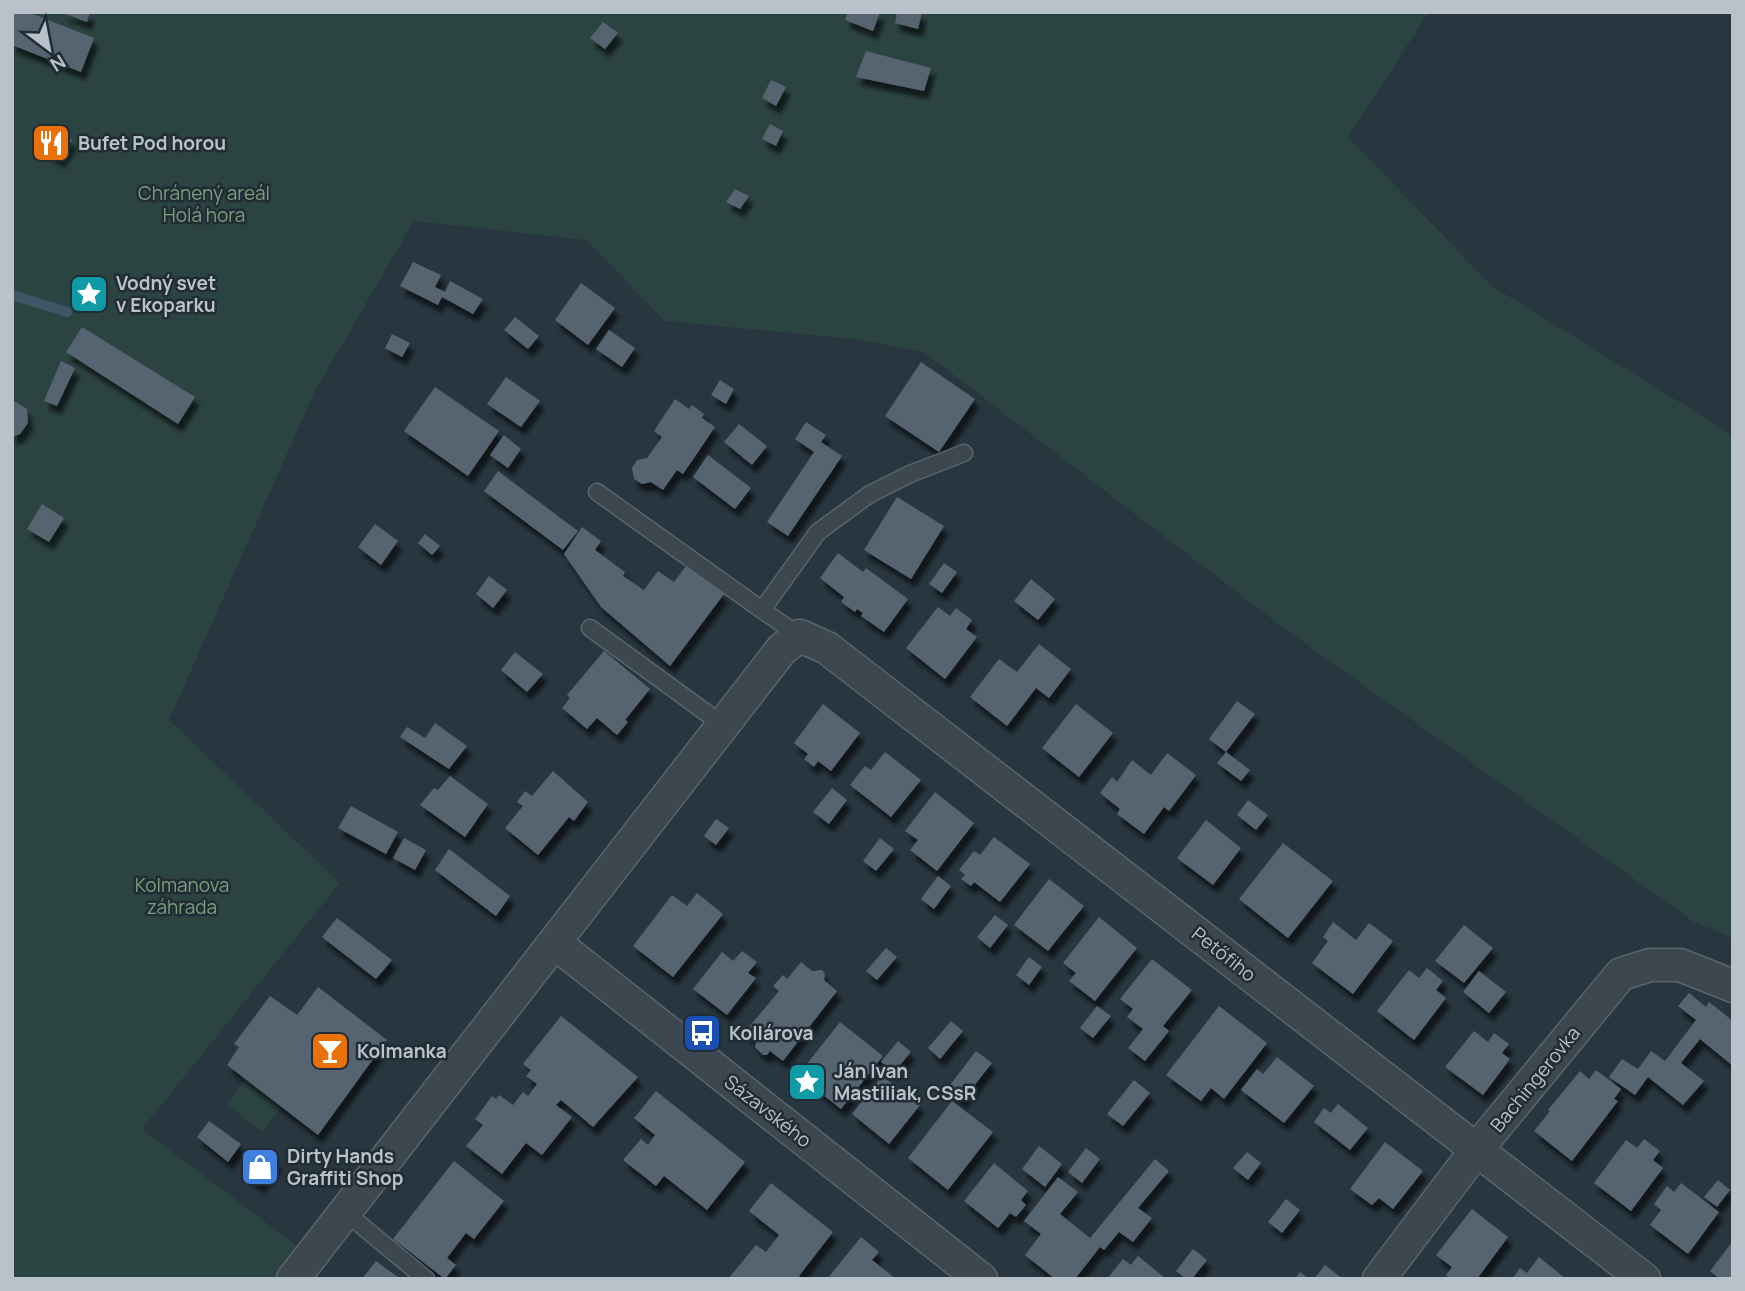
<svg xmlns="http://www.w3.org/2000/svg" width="1745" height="1291" font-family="Manrope,sans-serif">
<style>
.green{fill:#2b4341}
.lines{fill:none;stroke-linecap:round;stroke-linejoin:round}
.stream{stroke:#3f5667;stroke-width:10}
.building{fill:#57646f;filter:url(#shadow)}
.lane-casing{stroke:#5a656d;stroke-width:19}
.street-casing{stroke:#5a656d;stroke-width:35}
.lane{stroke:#3c4750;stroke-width:16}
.street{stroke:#3c4750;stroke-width:32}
.labels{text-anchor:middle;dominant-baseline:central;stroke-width:5;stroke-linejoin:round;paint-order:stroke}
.poi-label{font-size:19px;font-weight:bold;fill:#b9c2ca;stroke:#212c35;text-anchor:start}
.park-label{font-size:19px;fill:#799e7c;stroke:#212c35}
.street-label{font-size:19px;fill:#b9c2ca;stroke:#212c35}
</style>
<defs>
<filter id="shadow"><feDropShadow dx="4.5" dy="8" stdDeviation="2" flood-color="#0009"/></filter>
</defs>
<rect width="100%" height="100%" fill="#283640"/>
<g class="green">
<path d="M12,12H1432L1427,15L1348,137L1492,286L1728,432L1733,438V938L1694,922L1281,626L924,352L853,339L665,321L586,240L414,221L314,393L169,720L340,883L142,1129L309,1255L292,1279H12Z"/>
<path d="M246,1080L281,1107L262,1132L227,1104Z"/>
</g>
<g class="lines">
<path class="stream" d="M12,295L67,312"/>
</g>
<g class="building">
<path d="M12,12H28L94,38L81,72L12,45Z"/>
<path d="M61,12H90L87,22Z"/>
<path d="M848,12H880L873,31L845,20Z"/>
<path d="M897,12H922L918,29L895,23Z"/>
<path d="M603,22L618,33L605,49L590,38Z"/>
<path d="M866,51L931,68L924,91L856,77Z"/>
<path d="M771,80L786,87L776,106L762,98Z"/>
<path d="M770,124L783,131L776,146L762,139Z"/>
<path d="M48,127L72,140L61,160L36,147Z"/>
<path d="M735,189L749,196L740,209L726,202Z"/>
<path d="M413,262L441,275L435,287L445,292L450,281L483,299L473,314L442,297L438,305L400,286Z"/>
<path d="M581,283L615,308L588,345L555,320Z"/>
<path d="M515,317L539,336L528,349L504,330Z"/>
<path d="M82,327L195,397L178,424L66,352Z"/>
<path d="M609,330L635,348L622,367L596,349Z"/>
<path d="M392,334L410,343L402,357L385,348Z"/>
<path d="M61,361L75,368L57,406L44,401Z"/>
<path d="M921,362L975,399L939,452L885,416Z"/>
<path d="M506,377L540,401L521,427L487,404Z"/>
<path d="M720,380L734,389L726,404L711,395Z"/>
<path d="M435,387L499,431L468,476L404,431Z"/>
<path d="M675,399L689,409L692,405L704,414L702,418L715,427L683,474L677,470L663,490L651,482L642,484L634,479L632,468L637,460L647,458L662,437L654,431Z"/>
<path d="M14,401L27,409L28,423L20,434L12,437V402Z"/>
<path d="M806,422L826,435L821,442L842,456L788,536L767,522L814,452L795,439Z"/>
<path d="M739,424L767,446L752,465L724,442Z"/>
<path d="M504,435L521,449L508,468L490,455Z"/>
<path d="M708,455L751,488L735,509L693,477Z"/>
<path d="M498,471L578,531L563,550L484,491Z"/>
<path d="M897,497L944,526L911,579L864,550Z"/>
<path d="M42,504L64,518L49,542L27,529Z"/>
<path d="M375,524L398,541L381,565L358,547Z"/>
<path d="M582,527L601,541L595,550L625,572L623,576L644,590L658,571L674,582L686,566L724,594L670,666L601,607L564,554Z"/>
<path d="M425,534L440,546L432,555L418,543Z"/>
<path d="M838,553L863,572L866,568L908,599L884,632L861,616L863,613L857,609L855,612L841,602L844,597L820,578Z"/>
<path d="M944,563L957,572L942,593L929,584Z"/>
<path d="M489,576L507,590L493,608L476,594Z"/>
<path d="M1031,579L1055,599L1038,620L1014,601Z"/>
<path d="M938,607L950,616L956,608L972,620L966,629L977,637L945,679L906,648Z"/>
<path d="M1039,644L1071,669L1049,698L1036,688L1007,726L970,697L999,659L1017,672Z"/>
<path d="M604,651L650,689L625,720L628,722L617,735L597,718L587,729L562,708L570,698L567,695Z"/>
<path d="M515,652L543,674L527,692L501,670Z"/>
<path d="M1237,701L1255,714L1226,752L1250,770L1241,781L1217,763L1226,752L1209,739Z"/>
<path d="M823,704L860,733L831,771L818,761L814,767L804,759L808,754L794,743Z"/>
<path d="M1076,704L1113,733L1079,777L1042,748Z"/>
<path d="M435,723L467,746L449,769L400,737L407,727L425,738Z"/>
<path d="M885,752L921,780L891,817L850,785L865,766L871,770Z"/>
<path d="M1167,753L1196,775L1169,811L1164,807L1144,834L1117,814L1120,809L1100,793L1112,777L1117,782L1132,760L1151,775Z"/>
<path d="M553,771L588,802L574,821L569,817L538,855L505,828L523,806L517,802L525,791L532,796Z"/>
<path d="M450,776L488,804L465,837L420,805L434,788L438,790Z"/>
<path d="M832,788L847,800L829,824L813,812Z"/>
<path d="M935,792L974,823L937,871L910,850L918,840L905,831Z"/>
<path d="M1248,800L1268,815L1256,830L1237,815Z"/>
<path d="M351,806L398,832L386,854L338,828Z"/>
<path d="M716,819L729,828L716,845L704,836Z"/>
<path d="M1206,820L1241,848L1213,885L1177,858Z"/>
<path d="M994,837L1030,864L1000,902L974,882L971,886L961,879L965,875L959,870L974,851L980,855Z"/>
<path d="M404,838L426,850L415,870L393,858Z"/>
<path d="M880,838L894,849L876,871L863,861Z"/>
<path d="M1283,843L1333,881L1288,938L1239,899Z"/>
<path d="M449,849L510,896L496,916L435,870Z"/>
<path d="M938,876L951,886L934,909L921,899Z"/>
<path d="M1049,879L1084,906L1048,951L1014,925Z"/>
<path d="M697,893L723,914L673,977L633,946L672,895L687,906Z"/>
<path d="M995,915L1008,925L990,948L977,937Z"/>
<path d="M1099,917L1137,948L1095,1001L1069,981L1076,973L1063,963Z"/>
<path d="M337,918L392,960L376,979L322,937Z"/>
<path d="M1333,922L1356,940L1369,923L1393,941L1353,994L1312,963L1328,941L1323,937Z"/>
<path d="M1464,925L1493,948L1464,983L1435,961Z"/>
<path d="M886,948L897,957L877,980L866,971Z"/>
<path d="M742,951L757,962L748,973L756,978L727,1015L693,989L722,952L733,961Z"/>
<path d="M1029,957L1042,967L1029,985L1016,975Z"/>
<path d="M1152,959L1192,990L1163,1026L1169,1031L1145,1061L1128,1048L1143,1029L1127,1017L1133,1009L1120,999Z"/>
<path d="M801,962L812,971L822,970L825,974L824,980L837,991L783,1061L770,1051L767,1055H763L755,1047L756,1042L744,1033L779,991L773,986L783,975L787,979Z"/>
<path d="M1427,968L1443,981L1436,990L1446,998L1414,1040L1377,1011L1409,970L1419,978Z"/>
<path d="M1479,971L1506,992L1489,1013L1463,992Z"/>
<path d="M318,987L387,1040L318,1135L227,1065L239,1047L234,1044L270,996L297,1015Z"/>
<path d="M1689,993L1706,1007L1709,1002L1733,1021V1066L1700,1039L1681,1063L1704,1081L1683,1105L1648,1077L1635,1095L1609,1077L1622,1059L1638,1069L1651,1051L1665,1061L1696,1020L1678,1006Z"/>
<path d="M1097,1006L1111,1016L1093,1038L1080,1028Z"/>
<path d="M1219,1006L1267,1043L1224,1099L1211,1088L1201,1101L1166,1075Z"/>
<path d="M561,1016L638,1077L593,1127L561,1100L556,1105L572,1117L542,1155L526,1143L502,1174L466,1146L483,1125L475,1119L492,1096L496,1099L499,1095L513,1105L523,1092L528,1096L537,1084L526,1076L531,1070L523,1064Z"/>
<path d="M951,1021L963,1031L940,1059L928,1048Z"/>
<path d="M840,1022L883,1056L841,1109L798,1075Z"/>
<path d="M1474,1031L1488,1042L1494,1033L1509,1044L1502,1053L1510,1059L1483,1095L1445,1067Z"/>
<path d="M898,1041L911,1052L894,1072L881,1062Z"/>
<path d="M976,1051L992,1063L962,1101L947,1089Z"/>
<path d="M1277,1057L1314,1086L1284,1123L1241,1090L1257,1069L1263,1074Z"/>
<path d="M1596,1070L1621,1089L1614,1099L1618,1101L1572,1161L1534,1131L1550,1111L1548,1110L1580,1071L1589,1079Z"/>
<path d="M882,1076L920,1105L889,1144L852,1114Z"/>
<path d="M1134,1080L1150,1093L1123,1126L1107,1114Z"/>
<path d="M656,1091L745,1162L707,1210L664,1176L656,1186L623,1160L641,1139L648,1145L655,1135L634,1118Z"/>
<path d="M952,1101L993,1132L948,1190L908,1158Z"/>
<path d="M1338,1104L1368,1128L1350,1150L1314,1122L1324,1108L1331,1113Z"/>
<path d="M209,1121L241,1144L228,1162L197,1137Z"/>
<path d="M1644,1139L1660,1151L1653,1160L1663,1168L1631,1211L1594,1183L1626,1140L1637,1148Z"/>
<path d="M1385,1142L1423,1171L1393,1209L1379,1198L1372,1205L1350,1189Z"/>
<path d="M1039,1146L1062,1164L1045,1187L1022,1169Z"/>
<path d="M259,1148L278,1162L260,1186L241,1171Z"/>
<path d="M1086,1148L1100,1159L1082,1183L1068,1172Z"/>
<path d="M1247,1152L1261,1163L1248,1180L1233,1168Z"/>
<path d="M1155,1159L1169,1171L1138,1208L1152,1218L1133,1242L1119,1232L1104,1250L1100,1247L1075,1279H1055L1025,1255L1041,1234L1024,1221L1058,1177L1078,1192L1060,1214L1090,1238Z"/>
<path d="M454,1161L504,1201L474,1239L466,1233L447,1258L456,1265L445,1279L393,1239Z"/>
<path d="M994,1163L1028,1191L1021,1200L1026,1205L1016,1217L1010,1213L998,1228L964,1201Z"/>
<path d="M1718,1180L1730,1190L1717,1207L1704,1197Z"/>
<path d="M771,1183L833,1232L799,1276L802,1279H728L756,1245L766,1252L779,1235L749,1211Z"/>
<path d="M1681,1183L1719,1212L1688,1254L1650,1225L1661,1210L1654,1204L1667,1186L1674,1192Z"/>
<path d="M1286,1199L1300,1210L1282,1233L1268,1222Z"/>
<path d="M1472,1209L1508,1237L1477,1279H1450L1446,1275L1452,1267L1436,1255Z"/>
<path d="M861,1237L879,1252L872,1260L896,1279H827Z"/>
<path d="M1733,1241V1279H1720L1710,1271Z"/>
<path d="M1193,1249L1207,1260L1192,1279H1186L1176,1271Z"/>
<path d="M1138,1256L1166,1279H1107L1123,1259L1131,1265Z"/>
<path d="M1539,1257L1566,1279H1512L1520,1268L1527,1273Z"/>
<path d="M376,1261L385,1268L401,1279H362Z"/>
<path d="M1325,1265L1343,1279H1314Z"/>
<path d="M1300,1272L1309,1279H1295Z"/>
</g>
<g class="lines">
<defs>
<g id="lane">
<path d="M597,492L762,610"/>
<path d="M590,628L723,725"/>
<path d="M800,636L762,610L818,532L870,494L910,474L964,453"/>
<path d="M345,1212L426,1279"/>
</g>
<g id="street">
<path d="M555,943L981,1279"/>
<path d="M293,1279L782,649L800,636L827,648L1644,1279"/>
<path d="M1379,1279L1477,1149L1621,974L1650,965H1680L1733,986"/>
</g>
</defs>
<use href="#lane" class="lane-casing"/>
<use href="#street" class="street-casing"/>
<use href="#lane" class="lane"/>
<use href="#street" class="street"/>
</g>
<defs>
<symbol id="restaurant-square" viewBox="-11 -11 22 22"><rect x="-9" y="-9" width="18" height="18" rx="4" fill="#e8710a" stroke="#212c35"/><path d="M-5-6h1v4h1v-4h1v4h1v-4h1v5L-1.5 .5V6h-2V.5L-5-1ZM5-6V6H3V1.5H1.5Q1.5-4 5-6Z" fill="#fff"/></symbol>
<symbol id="sight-square" viewBox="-11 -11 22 22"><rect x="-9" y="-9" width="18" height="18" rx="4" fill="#0f9aa8" stroke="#212c35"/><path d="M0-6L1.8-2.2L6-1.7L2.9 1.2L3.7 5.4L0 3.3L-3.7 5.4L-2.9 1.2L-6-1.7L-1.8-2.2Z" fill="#fff"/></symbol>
<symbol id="bus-square" viewBox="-11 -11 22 22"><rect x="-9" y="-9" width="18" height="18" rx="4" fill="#1a4fb4" stroke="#212c35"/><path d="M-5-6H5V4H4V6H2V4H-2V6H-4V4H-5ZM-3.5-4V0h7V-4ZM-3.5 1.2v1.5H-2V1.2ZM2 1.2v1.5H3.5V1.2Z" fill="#fff"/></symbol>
<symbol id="bar-square" viewBox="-11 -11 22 22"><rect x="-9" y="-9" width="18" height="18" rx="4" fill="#e8710a" stroke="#212c35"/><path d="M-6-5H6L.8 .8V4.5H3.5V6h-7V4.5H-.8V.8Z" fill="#fff"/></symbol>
<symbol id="shop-square" viewBox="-11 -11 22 22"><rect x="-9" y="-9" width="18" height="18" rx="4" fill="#3f7fe0" stroke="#212c35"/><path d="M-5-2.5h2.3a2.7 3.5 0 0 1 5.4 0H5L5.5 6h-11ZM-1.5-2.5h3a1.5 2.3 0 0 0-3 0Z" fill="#fff"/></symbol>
</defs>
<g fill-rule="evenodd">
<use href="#restaurant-square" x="29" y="121" width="44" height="44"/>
<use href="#sight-square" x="67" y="272" width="44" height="44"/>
<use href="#bus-square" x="680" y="1011" width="44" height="44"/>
<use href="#bar-square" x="308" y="1029" width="44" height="44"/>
<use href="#sight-square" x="785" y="1060" width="44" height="44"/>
<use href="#shop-square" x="238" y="1145" width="44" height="44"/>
</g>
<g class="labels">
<g class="poi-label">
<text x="78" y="143">Bufet Pod horou</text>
<text x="116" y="283">Vodný svet<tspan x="116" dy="22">v Ekoparku</tspan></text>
<text x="729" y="1033">Kollárova</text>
<text x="357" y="1051">Kolmanka</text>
<text x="834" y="1071">Ján Ivan<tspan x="834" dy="22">Mastiliak, CSsR</tspan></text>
<text x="287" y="1156">Dirty Hands<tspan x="287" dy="22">Graffiti Shop</tspan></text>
</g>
<g class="park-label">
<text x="204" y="193">Chránený areál<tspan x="204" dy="22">Holá hora</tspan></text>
<text x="182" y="885">Kolmanova<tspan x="182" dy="22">záhrada</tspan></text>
</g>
<g class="street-label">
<text transform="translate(1224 954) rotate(38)">Petőfiho</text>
<text transform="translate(1535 1079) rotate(-51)">Bachingerovka</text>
<text transform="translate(768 1111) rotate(38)">Sázavského</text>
</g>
</g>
<rect width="1745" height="1291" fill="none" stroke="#b9c2ca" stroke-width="28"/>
<g transform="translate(49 49) rotate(148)" stroke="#212c35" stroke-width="5" paint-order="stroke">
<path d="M0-5L12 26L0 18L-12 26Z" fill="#b9c2ca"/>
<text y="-10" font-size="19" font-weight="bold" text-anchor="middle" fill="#b9c2ca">N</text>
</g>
</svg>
